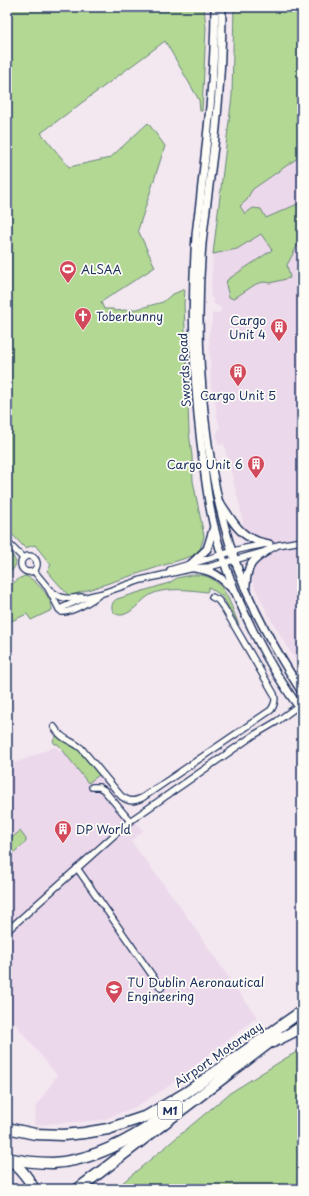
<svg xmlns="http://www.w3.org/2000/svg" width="309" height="1196" font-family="'Playpen Sans',sans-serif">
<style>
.built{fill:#ecd8eb}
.green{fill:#b3d894;stroke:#678479}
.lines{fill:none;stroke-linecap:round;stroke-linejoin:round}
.minor-casing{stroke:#1b2f5e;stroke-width:8}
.secondary-casing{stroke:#1b2f5e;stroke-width:10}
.motorway-casing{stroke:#1b2f5e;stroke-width:13}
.minor{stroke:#fdfcf7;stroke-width:5.5}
.secondary{stroke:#fdfcf7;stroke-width:7}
.motorway{stroke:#fdfcf7;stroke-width:10}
.labels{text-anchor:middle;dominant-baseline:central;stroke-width:3.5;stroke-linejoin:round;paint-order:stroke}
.shield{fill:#fdfcf7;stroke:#5f6c8c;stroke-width:1}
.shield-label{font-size:11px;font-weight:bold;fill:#1b2f5e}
.poi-label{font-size:12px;fill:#1b2f5e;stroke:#fdfcf7;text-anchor:start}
.street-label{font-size:12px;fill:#1b2f5e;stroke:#fdfcf7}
</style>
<rect width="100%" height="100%" fill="#f3e7f0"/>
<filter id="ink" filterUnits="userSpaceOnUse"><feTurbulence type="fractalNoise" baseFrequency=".025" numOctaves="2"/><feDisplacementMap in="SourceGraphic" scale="8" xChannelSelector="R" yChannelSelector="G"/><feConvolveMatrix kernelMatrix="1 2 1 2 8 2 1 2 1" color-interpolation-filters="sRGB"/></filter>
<g filter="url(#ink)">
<g class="built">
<path d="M234,7H302V671L269,616L254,586L240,507L224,444L219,445L216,434L218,433V430L220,429L217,416L215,400L211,387L209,332L212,323V314L221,312V308L214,304L213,299L211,298V290L213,254L232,96Z"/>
<path d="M55,747L63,752H69L79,750L143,831L131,841L179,905L237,990L257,1017L165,1089L137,1106L102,1120L34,1125L36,1107L57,1075L7,1014V766Z"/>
</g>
<g class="green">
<path d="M7,7H204L206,28L202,111H200L199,100L165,41L41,133L69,167L110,158L148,123L165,146L138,230L155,267L101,302L104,309H113L115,311L137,309L163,302L171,295L185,289L184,304L189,432L192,456L193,481L204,536L200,550L192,556L69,596L47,571L51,565L35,545L25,548L7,529Z"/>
<path d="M234,7H302V155L253,189L249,195L247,200L240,206L245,214L253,208L261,209L266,218L302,202V237L287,265L290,278L270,283L264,282L256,284L233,299L229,297L226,285L227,280L272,250L261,234L237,249L213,254L232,96Z"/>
<path d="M7,549C17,561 20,564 7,575Z"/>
<path d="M191,575C223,572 229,601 239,625L223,597L209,587L207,592C191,590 161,586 147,597C139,603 132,613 122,615C116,616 109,610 113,603C113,602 115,600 117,599L169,583L177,578Z"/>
<path d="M25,576C35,578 53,599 52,610L31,620L27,614L7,623V588L20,578Z"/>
<path d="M57,735L59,738L76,747L99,775L88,783L58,744H55L53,741Z"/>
<path d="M20,831L26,839V842L7,858V842Z"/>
<path d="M302,1049V1189H115L230,1093L286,1058Z"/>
</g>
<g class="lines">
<defs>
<g id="minor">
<path d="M7,542L23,558"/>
<circle cx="29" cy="564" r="8"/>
<path d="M170,570L241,549L266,544"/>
<path d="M34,571L48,588L59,609L62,612C71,613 93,600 100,594"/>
<path d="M50,590C62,600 66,599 82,597"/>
<path d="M59,609C72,604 86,595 100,594L141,580L194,568L209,567L267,551L278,545L302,541"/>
<path d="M54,727C63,741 70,739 81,748L121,796C129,802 133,802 142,798L271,710C275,704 276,700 274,694L224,608L218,600L212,597"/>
<path d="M92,787H99L104,790L130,821"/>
<path d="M77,868L161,988"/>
<path d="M7,931L130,821L254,735L276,722L302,703"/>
</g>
<g id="secondary">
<path d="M215,7C215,69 208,131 201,193C200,207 197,222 196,236C191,309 193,380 202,452C206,484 210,517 220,549C236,602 268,667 302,711"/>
<path d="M222,7C222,47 220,87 216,128C212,166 206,205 202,244C193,354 204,488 246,590C261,626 281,659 302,692"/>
<path d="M221,504C230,517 238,533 253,539C258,542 264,543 269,544"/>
<path d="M191,564L207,549L214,527"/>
<path d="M194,568C213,570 221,577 233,590"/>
<path d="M246,585C247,566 251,561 267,551"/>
</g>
<g id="motorway">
<path d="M273,1042L295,1031L302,1026"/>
<path d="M7,1128L35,1134L63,1135L84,1133L108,1129L147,1116L187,1092L302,1011"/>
<path d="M7,1158C21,1161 38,1163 53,1163C86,1161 119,1146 147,1128C158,1121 168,1112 179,1104"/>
<path d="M7,1159C19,1165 28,1178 34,1189"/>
<path d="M78,1189L278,1036"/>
</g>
</defs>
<use href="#minor" class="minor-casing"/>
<use href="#secondary" class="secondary-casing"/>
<use href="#motorway" class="motorway-casing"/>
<use href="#minor" class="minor"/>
<use href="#secondary" class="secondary"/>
<use href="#motorway" class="motorway"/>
</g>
</g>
<defs>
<symbol id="stadium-pin" viewBox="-11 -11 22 30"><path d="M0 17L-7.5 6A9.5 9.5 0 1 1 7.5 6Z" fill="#d1495b" stroke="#fdfcf7"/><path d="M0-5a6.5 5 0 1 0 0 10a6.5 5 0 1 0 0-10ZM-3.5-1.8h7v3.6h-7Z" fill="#fff"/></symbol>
<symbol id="church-pin" viewBox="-11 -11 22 30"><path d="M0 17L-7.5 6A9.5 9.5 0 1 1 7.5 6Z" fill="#d1495b" stroke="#fdfcf7"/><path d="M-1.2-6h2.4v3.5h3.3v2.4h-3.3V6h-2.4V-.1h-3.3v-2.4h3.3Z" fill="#fff"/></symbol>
<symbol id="building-pin" viewBox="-11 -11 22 30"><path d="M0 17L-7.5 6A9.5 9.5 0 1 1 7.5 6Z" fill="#d1495b" stroke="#fdfcf7"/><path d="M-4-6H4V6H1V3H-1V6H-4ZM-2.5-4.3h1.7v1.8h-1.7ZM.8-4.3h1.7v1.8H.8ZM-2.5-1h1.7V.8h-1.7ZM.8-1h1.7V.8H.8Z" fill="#fff"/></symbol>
<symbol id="university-pin" viewBox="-11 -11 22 30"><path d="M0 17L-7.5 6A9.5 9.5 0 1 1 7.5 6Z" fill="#d1495b" stroke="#fdfcf7"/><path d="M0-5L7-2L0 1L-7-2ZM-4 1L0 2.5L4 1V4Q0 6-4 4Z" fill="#fff"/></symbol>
</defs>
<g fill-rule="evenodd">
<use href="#stadium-pin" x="58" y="259" width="20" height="27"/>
<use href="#church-pin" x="73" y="306" width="20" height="27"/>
<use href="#building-pin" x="269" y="317" width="20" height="27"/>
<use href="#building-pin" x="228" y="362" width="20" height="27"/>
<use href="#building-pin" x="246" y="454" width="20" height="27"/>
<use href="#building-pin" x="53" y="819" width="20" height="27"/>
<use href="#university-pin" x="104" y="979" width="20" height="27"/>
</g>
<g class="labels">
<rect class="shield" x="158" y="1101" width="24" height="18" rx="3"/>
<g class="shield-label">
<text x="170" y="1110">M1</text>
</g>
<g class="poi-label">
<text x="81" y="269">ALSAA</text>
<text x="96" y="316">Toberbunny</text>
<text x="266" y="320" text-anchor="end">Cargo<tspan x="266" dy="14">Unit 4</tspan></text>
<text x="238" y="395" text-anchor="middle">Cargo Unit 5</text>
<text x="243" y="464" text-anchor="end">Cargo Unit 6</text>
<text x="76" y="829">DP World</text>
<text x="127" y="982">TU Dublin Aeronautical<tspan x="127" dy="14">Engineering</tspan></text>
</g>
<g class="street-label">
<text transform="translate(184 370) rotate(-93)">Swords Road</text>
<text transform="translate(218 1054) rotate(-35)">Airport Motorway</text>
</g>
</g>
<rect width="309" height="1196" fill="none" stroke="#fdfcf7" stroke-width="24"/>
<rect x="12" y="12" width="285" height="1172" fill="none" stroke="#1b2f5e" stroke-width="1.5" filter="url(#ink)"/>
</svg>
